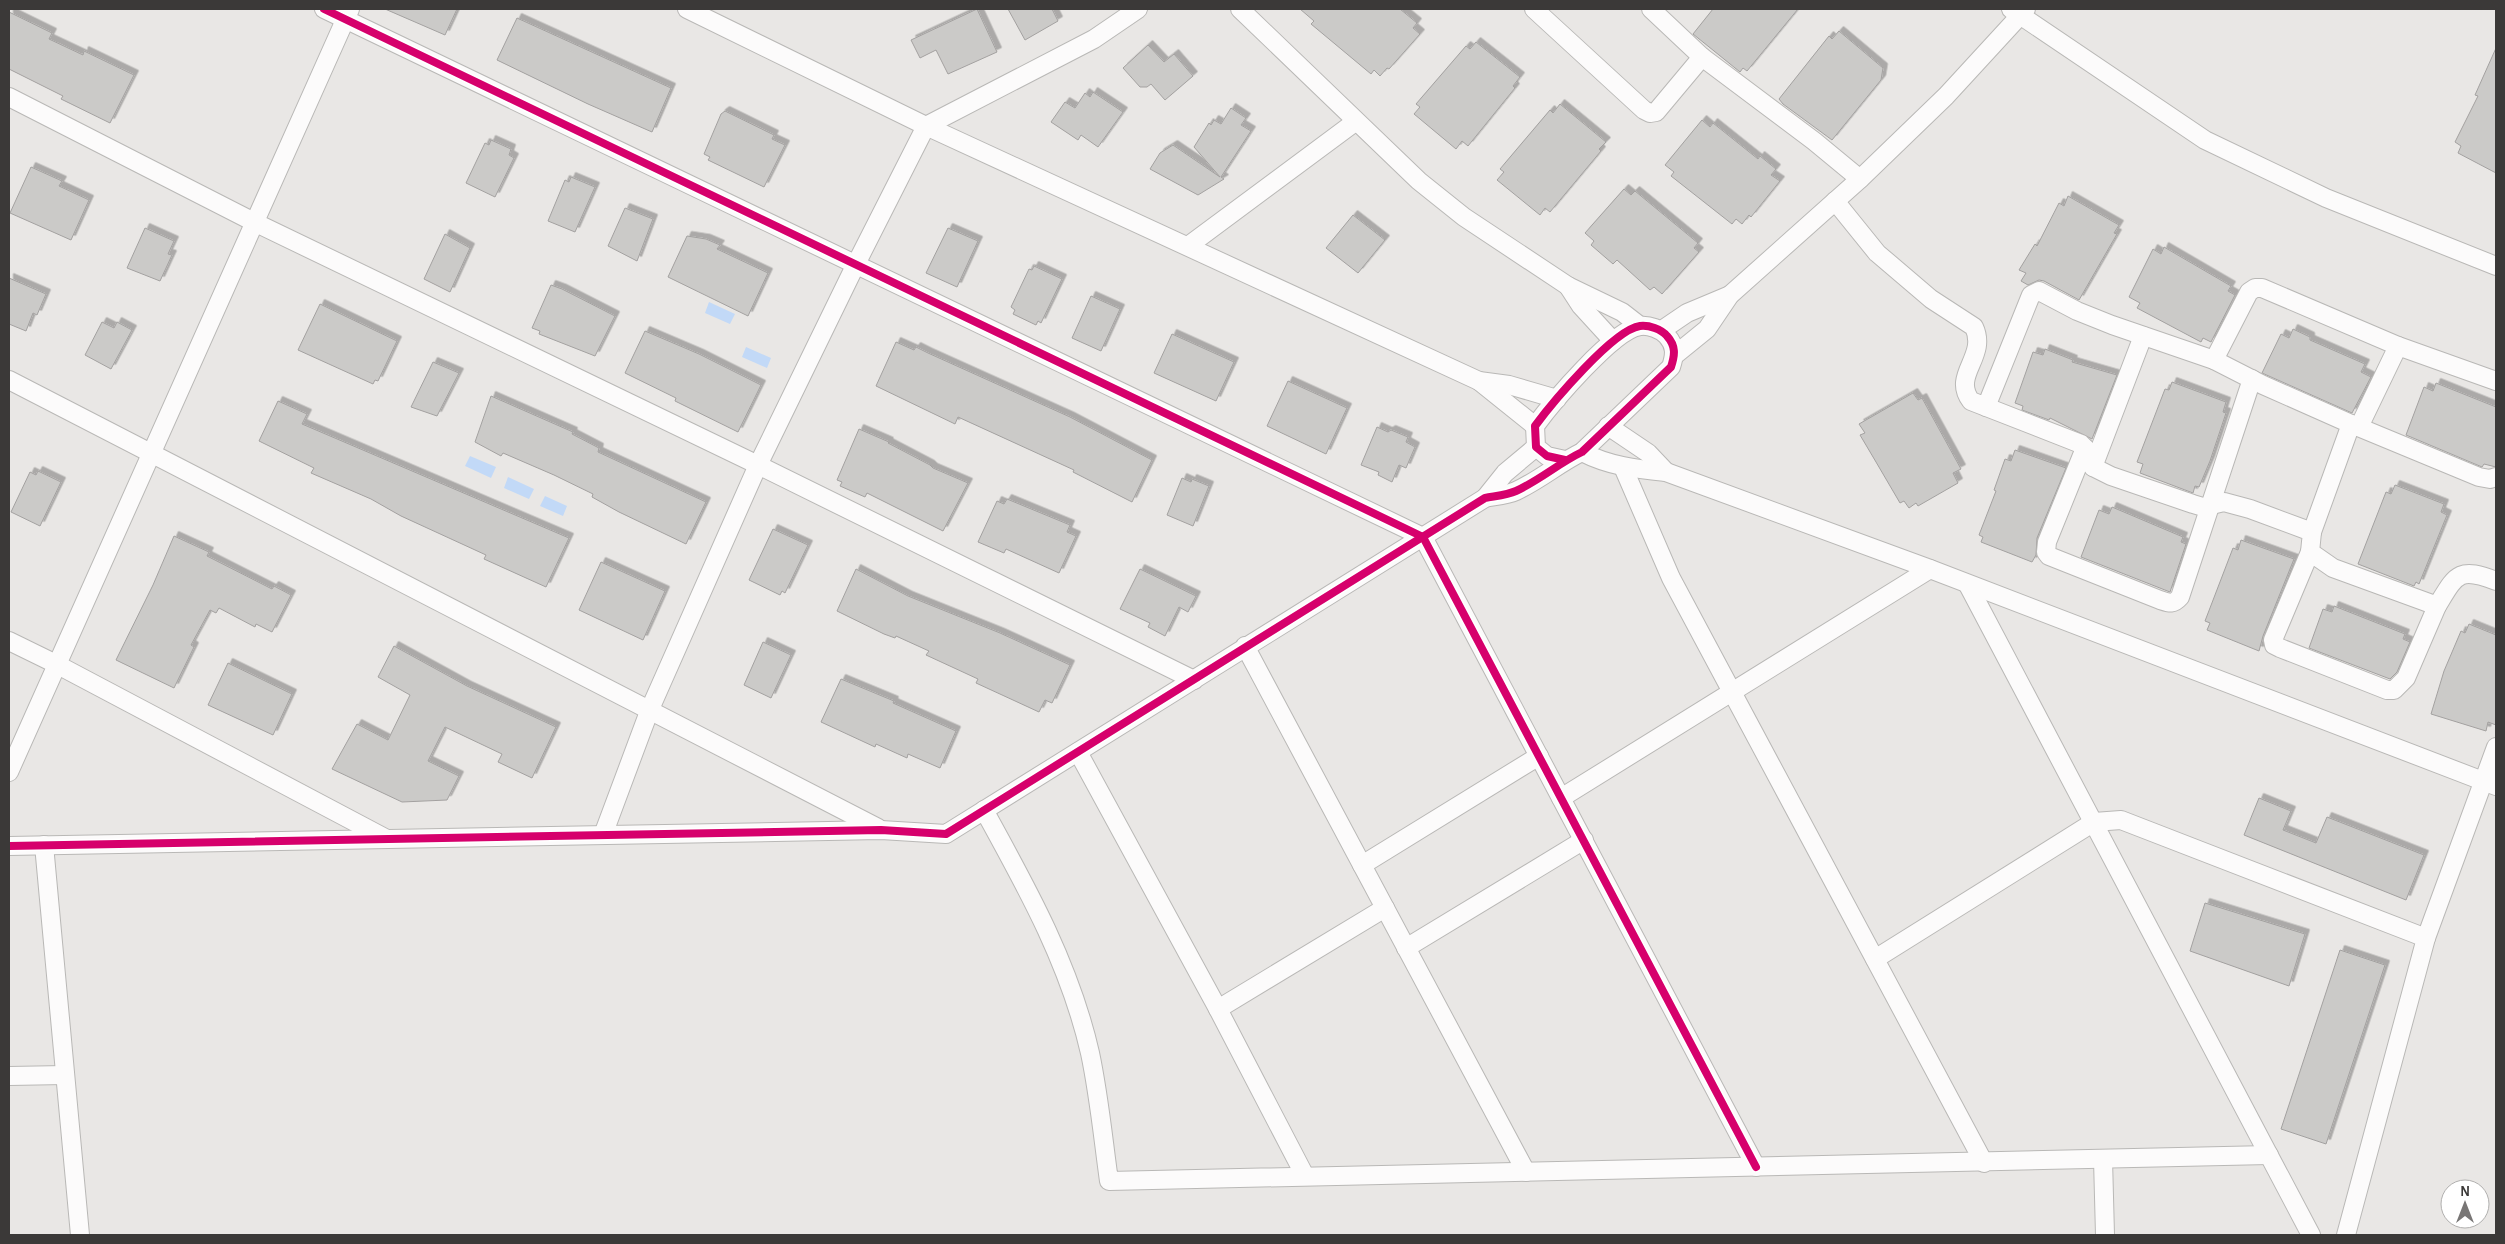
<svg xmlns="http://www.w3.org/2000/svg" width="2505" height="1244" font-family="'Alegreya Sans',sans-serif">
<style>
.water{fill:#c2d9f7}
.building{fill:#cbcac8;stroke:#a3a1a0;filter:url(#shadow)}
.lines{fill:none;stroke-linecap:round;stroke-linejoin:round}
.minor-casing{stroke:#b9b8b6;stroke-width:20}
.minor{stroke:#fcfbfb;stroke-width:18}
.cycleway-casing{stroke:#fff;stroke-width:11}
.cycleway{stroke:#d6006c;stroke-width:8}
</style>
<defs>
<filter id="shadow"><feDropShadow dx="4.5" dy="-4.5" stdDeviation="0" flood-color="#0004"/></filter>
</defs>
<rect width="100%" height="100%" fill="#e9e7e5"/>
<g class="water">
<path d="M709,302L735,314L730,324L705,313Z"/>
<path d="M746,347L771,358L767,368L742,357Z"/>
<path d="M470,456L496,467L491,478L465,466Z"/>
<path d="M508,477L534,489L529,499L504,488Z"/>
<path d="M545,496L567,506L563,516L540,506Z"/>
</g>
<g class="building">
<path d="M385,9H457L445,35Z"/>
<path d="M977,9L997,52L948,74L936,50L920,58L911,40Z"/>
<path d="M1008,9H1052L1058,21L1025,40Z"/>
<path d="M1300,9H1400L1417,23L1413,28L1420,34L1389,69L1387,68L1380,76L1374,70L1371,74L1311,24L1314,21Z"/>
<path d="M1713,9H1798L1747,71L1743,68L1740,72L1693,34Z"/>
<path d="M9,12L52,33L49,39L83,55L84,51L134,75L110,123L61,99L63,96L9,69Z"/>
<path d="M517,18L671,88L652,132L588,104L497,60Z"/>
<path d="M1839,31L1883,68L1881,80L1832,140L1783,104L1779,99L1829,36L1832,39Z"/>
<path d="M1476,42L1520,77L1513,86L1515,88L1468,146L1462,141L1456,149L1414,114L1420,107L1416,104L1466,46L1470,49Z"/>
<path d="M1148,45L1164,62L1174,54L1193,76L1165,100L1151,84L1147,87H1140L1123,68Z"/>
<path d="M2496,48V173L2458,153L2461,146L2455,142L2478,96L2475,95Z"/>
<path d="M1093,92L1123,112L1098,147L1081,135L1078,140L1051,122L1065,102L1075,108L1085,93L1090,97Z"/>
<path d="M1560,104L1606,142L1599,149L1601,151L1550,212L1545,208L1540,215L1497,180L1504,172L1500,169L1550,110L1553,113Z"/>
<path d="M1231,108L1246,118L1241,125L1251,131L1221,177L1224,179L1198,195L1150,169L1160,153L1173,145L1220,177L1194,147L1209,123L1211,125L1214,120L1221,124Z"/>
<path d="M725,111L774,135L772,139L785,145L764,187L708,160L710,157L704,154L721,114Z"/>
<path d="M1702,120L1710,127L1713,123L1758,159L1760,156L1776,169L1771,175L1780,181L1751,217L1749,215L1742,224L1736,219L1732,224L1671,176L1674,172L1665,165Z"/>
<path d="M491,140L511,149L509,155L514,158L495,197L466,183L485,143L489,145Z"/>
<path d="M31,167L62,181L59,186L89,200L71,240L10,213Z"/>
<path d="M571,177L595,187L575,232L548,221L565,180L569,182Z"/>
<path d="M1624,189L1631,195L1635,191L1698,243L1694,248L1699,252L1662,294L1654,287L1650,290L1617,260L1613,264L1591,245L1594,241L1585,233Z"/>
<path d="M2068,196L2119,225L2114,233L2117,234L2079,300L2044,281L2039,280L2028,285L2021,281L2026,273L2019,270L2035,244L2037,246L2059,203L2064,206Z"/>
<path d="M625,208L653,219L637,261L608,246Z"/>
<path d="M1353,215L1385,240L1358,273L1326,248Z"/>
<path d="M145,228L174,241L168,254L172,255L160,281L127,268Z"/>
<path d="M948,228L978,241L957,287L926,273Z"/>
<path d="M445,234L470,248L450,292L424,279Z"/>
<path d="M687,236L706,239L720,245L717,249L768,273L748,316L668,277Z"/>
<path d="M2164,247L2231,286L2228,291L2235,295L2211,342L2203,338L2201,342L2137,308L2140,303L2129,297L2153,249L2161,254Z"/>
<path d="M1034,266L1062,279L1041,323L1038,321L1036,325L1013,314L1015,310L1011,307L1029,269L1032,270Z"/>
<path d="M9,278L46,294L37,315L33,313L26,331L9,324Z"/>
<path d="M551,285L562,289L615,316L595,356L539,334L540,331L532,328Z"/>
<path d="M1091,296L1120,309L1101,351L1072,338Z"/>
<path d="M320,304L397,341L378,381L375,380L373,384L298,350Z"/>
<path d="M102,322L114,328L117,322L132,330L111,369L85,355Z"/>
<path d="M2293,329L2310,337V340L2365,364L2361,372L2371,377L2352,413L2262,373L2281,334L2289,338Z"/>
<path d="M645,331L699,354L761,385L738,432L675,401L676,398L625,373Z"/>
<path d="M1172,334L1234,362L1216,401L1154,373Z"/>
<path d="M896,342L914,350L916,347L928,353L1070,417L1152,460L1132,502L1073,472L1074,470L958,417L955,424L876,386Z"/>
<path d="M2045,349L2073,360L2072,362L2117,375L2092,439L2050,418L2049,420L2022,410L2023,406L2015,403L2033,352L2043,355Z"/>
<path d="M433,362L459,373L437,416L411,407Z"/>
<path d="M1288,381L1347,408L1326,454L1267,426Z"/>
<path d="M2172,382L2226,402L2223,412L2226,413L2210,461L2199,487L2195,486L2193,493L2140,473L2143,464L2137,462L2165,389L2169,390Z"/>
<path d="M2436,383L2496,407V467L2484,464L2482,467L2406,435L2424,387L2433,391Z"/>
<path d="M1913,393L1918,400L1922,398L1961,469L1953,473L1958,483L1918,506L1916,503L1909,508L1904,501L1900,503L1876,462L1860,435L1865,433L1859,424Z"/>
<path d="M491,396L573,432L572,434L599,448L598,452L706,502L686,544L619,512L592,497L593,494L554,475L503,453L501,456L475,442Z"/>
<path d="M278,401L307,414L302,424L569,538L546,587L484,559L486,555L401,516L371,499L311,473L314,468L259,441Z"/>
<path d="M1377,427L1388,432L1391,430L1408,437L1406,442L1415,447L1406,468L1399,465L1392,482L1378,475L1379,472L1361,465Z"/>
<path d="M859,429L889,442L888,443L930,465L933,468L968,483L943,531L867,493L865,497L840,486L842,482L837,480Z"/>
<path d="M2015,450L2066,468L2037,538L2036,555L2032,562L1981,542L1983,537L1979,535L1996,491L1994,490L2005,459L2011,461Z"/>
<path d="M38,471L61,482L40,526L11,512L30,472L36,475Z"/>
<path d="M1182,478L1191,482L1192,479L1209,486L1193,526L1167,515Z"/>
<path d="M2395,485L2444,504L2441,512L2447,515L2419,584L2416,582L2414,586L2358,564L2386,492L2391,494Z"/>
<path d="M1007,499L1070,525L1067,532L1076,536L1059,573L1006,549L1004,553L978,542L997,501L1004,504Z"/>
<path d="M2112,507L2183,537L2181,542L2186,544L2170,592L2081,557L2099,510L2109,514Z"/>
<path d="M773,529L808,545L785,593L782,591L780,595L749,580Z"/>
<path d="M174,536L209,552L207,556L272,589L274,586L291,595L272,632L256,624L255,627L219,608L216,613L210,610L191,645L194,647L174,688L116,660L153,585Z"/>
<path d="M2241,540L2294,559L2263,636L2259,651L2207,630L2210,623L2205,621L2233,548L2238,550Z"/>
<path d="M601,562L665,591L643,640L579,610Z"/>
<path d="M856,569L908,596L1000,633L1070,665L1052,703L1045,700L1039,712L976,683L978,679L926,655L929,651L896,636L895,638L884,634L837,611Z"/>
<path d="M1140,569L1196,596L1188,612L1179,607L1165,636L1148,627L1150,623L1120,609Z"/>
<path d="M2334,606L2405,634L2403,639L2410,642L2397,672L2390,679L2309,648L2323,609L2332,612Z"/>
<path d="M2469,624L2496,635V725L2488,722L2486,731L2431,714L2444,671L2461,631L2465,633Z"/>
<path d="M763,642L791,655L771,698L744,685Z"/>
<path d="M394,646L467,686L556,727L532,778L498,762L502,754L445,727L428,761L459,776L447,800L402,802L332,769L357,724L388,740L410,695L378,677Z"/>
<path d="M228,663L292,694L273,735L208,705Z"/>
<path d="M841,679L894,701L893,703L956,731L940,768L908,754L907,758L876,744L875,747L821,722Z"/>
<path d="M2259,798L2291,811L2283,830L2316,843L2327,817L2424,855L2406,900L2244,835Z"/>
<path d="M2205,903L2305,934L2289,986L2190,951Z"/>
<path d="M2340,950L2385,965L2326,1144L2281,1129Z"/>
</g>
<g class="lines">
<defs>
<g id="minor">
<path d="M324,9L1423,537L1756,1167"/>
<path d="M687,9L926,126L1479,381L1509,385L1557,399"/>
<path d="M1240,9L1419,181L1464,217L1568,286L1622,312L1640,326"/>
<path d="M1534,9L1644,110L1650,113L1656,112L1702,57"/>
<path d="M1651,9L1702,57L1814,141L1860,179"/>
<path d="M2011,9L2205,140L2326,198L2496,266"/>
<path d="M9,97L254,222L758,465L1194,680"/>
<path d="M1835,201L1877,253L1931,299L1974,327C1988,357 1951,375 1971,401L2081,444L2089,452L2093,467L2111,476L2193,504L2203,507L2224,502L2250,509L2312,532L2310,552L2333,568L2429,603L2437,606C2456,575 2458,566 2496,581"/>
<path d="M1188,246L1355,122"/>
<path d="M1568,286L1581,306L1613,341"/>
<path d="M1662,330L1687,313L1730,295"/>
<path d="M2398,346L2496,381"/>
<path d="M1675,355L1707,329L1730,295L1860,179L1946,96L2026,9"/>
<path d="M2214,360L2249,292L2255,288H2262L2398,346L2359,427"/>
<path d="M9,380L878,828"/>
<path d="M1479,381L1535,426"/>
<path d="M1986,407L2031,295L2039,291L2077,311L2112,325L2214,360L2263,385L2351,424L2479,477L2490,479L2496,477"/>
<path d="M1608,426L1648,453L1666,472"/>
<path d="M2085,448L2047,542L2046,552L2049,556L2160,600C2169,603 2173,605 2180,597L2252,379"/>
<path d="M1582,452C1609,466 1636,469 1666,472L1930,569L2496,786"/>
<path d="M1623,467L1671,578L1984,1163"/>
<path d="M2093,467L2143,336"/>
<path d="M1485,498L1505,473L1536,447"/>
<path d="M2312,532L2351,424"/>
<path d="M2310,552L2273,640L2274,645L2280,648L2387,690H2394L2406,678L2437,606"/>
<path d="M1968,585L2311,1235"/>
<path d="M9,641L56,664L385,838"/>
<path d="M1245,646L1526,1172"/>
<path d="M1078,752L1218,1009L1305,1176"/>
<path d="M9,772L350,9"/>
<path d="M1561,798L1930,569"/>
<path d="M984,810C1027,888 1070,965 1090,1053C1099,1095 1103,1138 1109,1181L2269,1155"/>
<path d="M603,835L650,709L758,465L856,264L926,126L1094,39L1138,9"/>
<path d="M44,845L80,1235"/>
<path d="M9,846L881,830L946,834L1485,498C1495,496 1507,495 1516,491C1540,480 1559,463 1582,452L1671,367C1675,355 1676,346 1667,336C1661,329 1649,325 1640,326C1613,330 1552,403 1535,426L1536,447L1547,456L1565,460"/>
<path d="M1362,865L1539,756"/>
<path d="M1406,948L1584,840"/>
<path d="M1875,959L2094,822L2121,820L2426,938"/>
<path d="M1218,1009L1385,908"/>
<path d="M9,1076L65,1075"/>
<path d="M2103,1159L2105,1235"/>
<path d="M2346,1235L2426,938L2496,747"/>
</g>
</defs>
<use href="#minor" class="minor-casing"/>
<use href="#minor" class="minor"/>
<defs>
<g id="cycleway">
<path d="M324,9L1423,537L1756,1167"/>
<path d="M9,846L881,830L946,834L1485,498C1495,496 1507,495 1516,491C1540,480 1559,463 1582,452L1671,367C1675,355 1676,346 1667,336C1661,329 1649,325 1640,326C1613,330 1552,403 1535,426L1536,447L1547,456L1565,460"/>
</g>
</defs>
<use href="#cycleway" class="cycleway-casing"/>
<use href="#cycleway" class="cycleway"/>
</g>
<rect width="2505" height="1244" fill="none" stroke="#3b3938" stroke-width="20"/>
<g transform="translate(2465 1204)"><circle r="24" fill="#ffffff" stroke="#b1b0af"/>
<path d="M0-4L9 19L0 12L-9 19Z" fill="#787675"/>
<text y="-8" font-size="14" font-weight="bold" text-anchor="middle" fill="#3b3938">N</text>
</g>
</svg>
